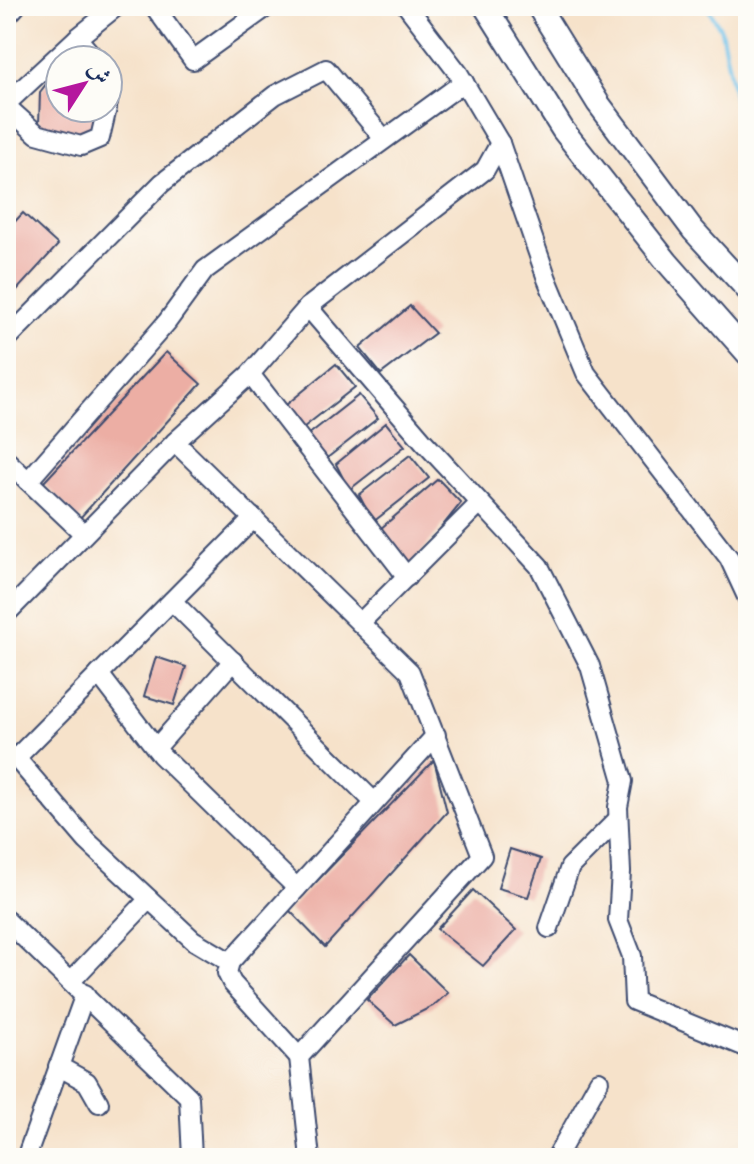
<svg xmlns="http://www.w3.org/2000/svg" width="754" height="1164" font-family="'IM FELL English',Amiri,serif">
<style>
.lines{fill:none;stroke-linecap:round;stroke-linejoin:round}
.stream{stroke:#6ec3eb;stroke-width:4}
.building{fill:#ecaea4}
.minor-casing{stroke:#3c4a6e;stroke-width:22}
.major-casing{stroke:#3c4a6e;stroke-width:26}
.minor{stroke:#fff;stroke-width:18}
.major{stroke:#fff;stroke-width:22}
</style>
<rect width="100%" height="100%" fill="#fdfcf7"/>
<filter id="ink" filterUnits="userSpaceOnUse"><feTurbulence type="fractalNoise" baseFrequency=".0125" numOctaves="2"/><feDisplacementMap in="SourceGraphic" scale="16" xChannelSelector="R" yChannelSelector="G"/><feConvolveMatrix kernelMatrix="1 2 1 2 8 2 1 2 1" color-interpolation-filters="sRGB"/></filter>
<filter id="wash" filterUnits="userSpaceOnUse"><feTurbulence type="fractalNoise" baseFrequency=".006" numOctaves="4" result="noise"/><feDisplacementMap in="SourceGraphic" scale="32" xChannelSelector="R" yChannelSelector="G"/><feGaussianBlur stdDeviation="1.8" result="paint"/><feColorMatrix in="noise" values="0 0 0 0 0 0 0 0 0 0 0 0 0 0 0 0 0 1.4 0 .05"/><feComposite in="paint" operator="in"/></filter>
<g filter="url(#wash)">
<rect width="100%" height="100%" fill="#f6e2ca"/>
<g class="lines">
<path class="stream" d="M707,6L721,30L748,163"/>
</g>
<g id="blocks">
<g class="building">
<path d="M60,66V108H101L93,133L82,140L39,125L40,92Z"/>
<path d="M23,213L58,245L6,302V231Z"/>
<path d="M410,306L435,333L381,374L360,348Z"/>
<path d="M166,352L201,384L79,519L43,483Z"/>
<path d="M336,364L355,387L299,431L286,405Z"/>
<path d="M359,395L378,418L322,462L308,435Z"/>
<path d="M386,423L405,446L349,490L336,464Z"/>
<path d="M410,455L429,478L373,522L359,495Z"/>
<path d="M438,479L461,503L407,570L379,530Z"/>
<path d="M156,657L186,667L174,705L144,696Z"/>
<path d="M434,760L447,812L325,947L289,910Z"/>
<path d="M510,849L541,859L528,897L498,888Z"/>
<path d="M473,890L516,930L483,966L437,929Z"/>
<path d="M409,955L448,993L433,1006L395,1025L367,1000Z"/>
</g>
</g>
</g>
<g filter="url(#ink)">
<use href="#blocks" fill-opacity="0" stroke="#3c4a6e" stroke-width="2"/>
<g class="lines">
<defs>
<g id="minor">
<path d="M154,6L193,60L268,6"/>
<path d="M407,6L459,74L500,143L547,279L586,373L729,558L748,599"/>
<path d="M6,17L16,6"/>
<path d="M77,38L96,60"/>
<path d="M108,89V103"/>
<path d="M6,104L77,38L117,6"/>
<path d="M6,106L37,134L81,146L100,138L107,108"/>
<path d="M308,307L424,442L539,566L590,666L623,781L618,807L621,872L618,920L632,956L634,1001L748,1048"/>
<path d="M6,340L162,183L275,95L326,69L384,139"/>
<path d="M250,374L407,577"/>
<path d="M175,442L410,672L482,856L299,1057L310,1158"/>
<path d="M6,460L84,534"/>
<path d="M28,481L167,322L205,270L464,82"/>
<path d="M172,601L374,802"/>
<path d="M6,614L175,442L250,374L308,307L485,170L500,143"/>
<path d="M360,623L480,503"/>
<path d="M99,674L161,755L297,888"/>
<path d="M156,748L233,661"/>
<path d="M6,920L189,1097L192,1158"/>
<path d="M549,928L570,867L618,819"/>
<path d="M230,962L193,940L87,841L16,758L254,518"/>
<path d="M71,981L149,899"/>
<path d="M299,1057L232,983L227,973L230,962L436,735"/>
<path d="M58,1066L87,1082L99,1103"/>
<path d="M26,1158L85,994"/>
<path d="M556,1158L599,1081"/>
</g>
<g id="major">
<path d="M485,6L563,130L667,262L748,354"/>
<path d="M538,6L598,103L693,230L748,290"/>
</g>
</defs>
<use href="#minor" class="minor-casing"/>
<use href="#major" class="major-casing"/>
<use href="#minor" class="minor"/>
<use href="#major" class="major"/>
</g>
</g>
<rect width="754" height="1164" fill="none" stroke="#fdfcf7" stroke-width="32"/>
<g transform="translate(84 84) rotate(54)"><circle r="38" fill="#fdfcf7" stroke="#a3aaba" stroke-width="2"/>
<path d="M0-6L14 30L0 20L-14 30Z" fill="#b5179e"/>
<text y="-12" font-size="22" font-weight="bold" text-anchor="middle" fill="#1b2f5e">ش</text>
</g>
</svg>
